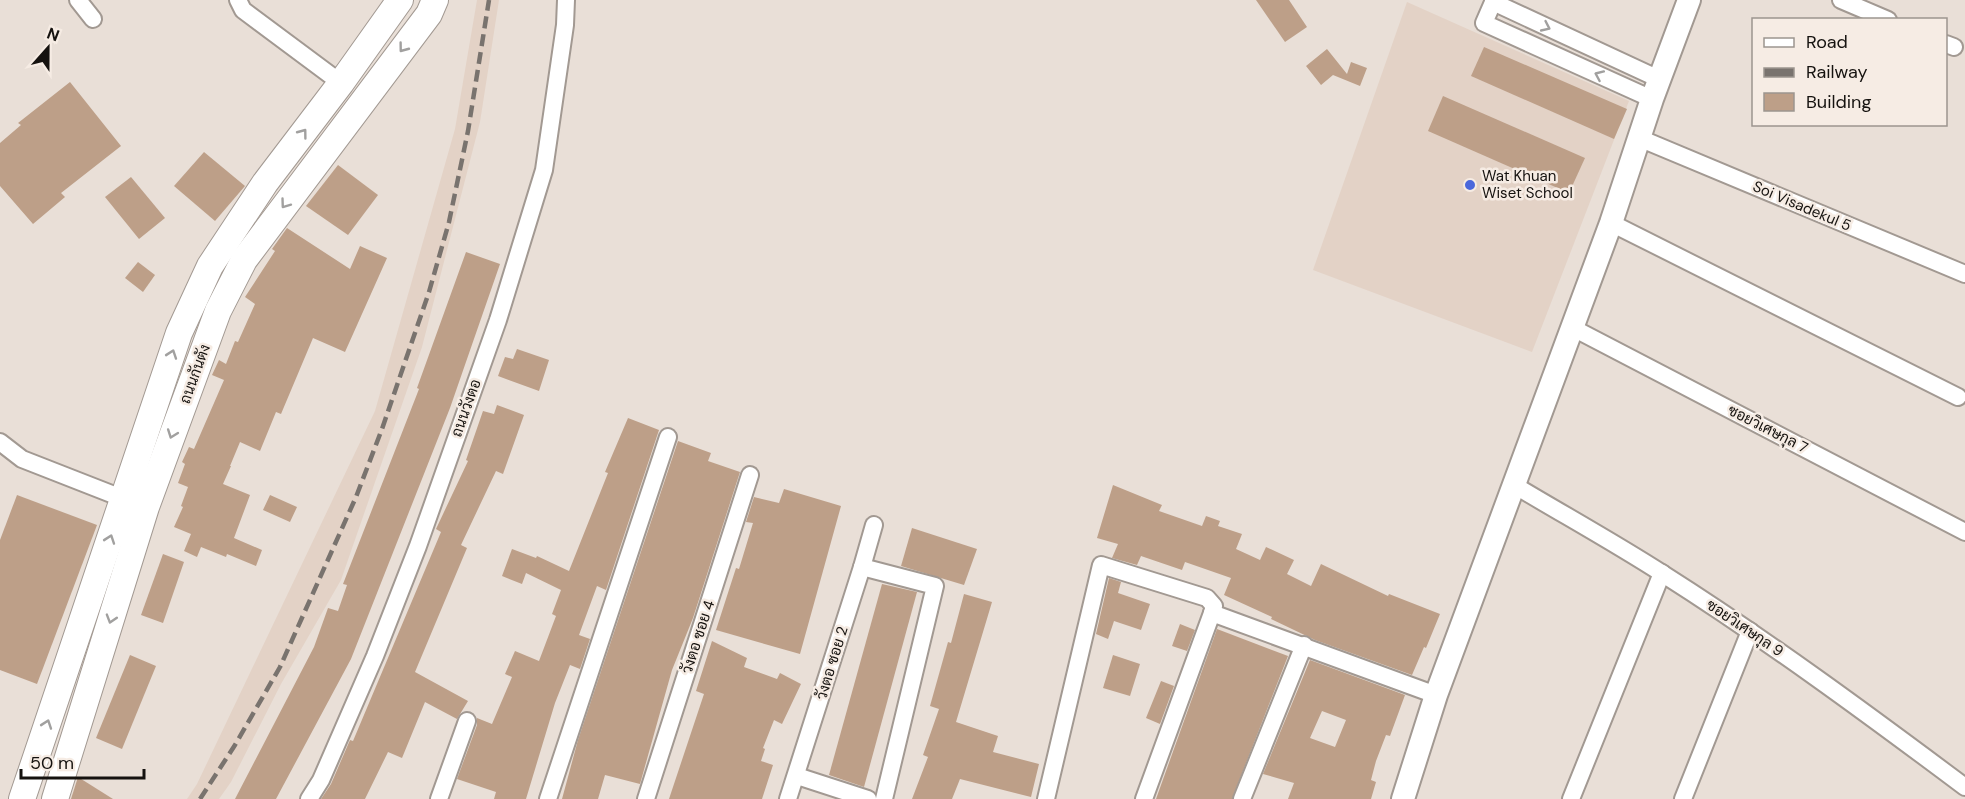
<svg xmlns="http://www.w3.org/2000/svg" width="1965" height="799" font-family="'DM Sans',Sarabun,sans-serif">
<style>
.built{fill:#e3d2c6}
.building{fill:#bd9f88;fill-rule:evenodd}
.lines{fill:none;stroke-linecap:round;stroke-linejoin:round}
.street-casing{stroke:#a29992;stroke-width:20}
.secondary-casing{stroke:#a29992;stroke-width:26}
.primary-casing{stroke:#a29992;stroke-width:28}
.street{stroke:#fff;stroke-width:16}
.secondary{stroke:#fff;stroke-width:22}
.primary{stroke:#fff;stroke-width:26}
.rail{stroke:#79736e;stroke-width:4.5;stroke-dasharray:12 6;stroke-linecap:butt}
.oneway{stroke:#a1a09f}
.poi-dot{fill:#4a67db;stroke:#f6ece4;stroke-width:2}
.labels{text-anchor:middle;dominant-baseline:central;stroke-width:5;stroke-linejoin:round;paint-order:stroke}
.poi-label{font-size:15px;fill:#15120f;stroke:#f6ece4;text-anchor:start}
.street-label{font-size:15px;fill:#15120f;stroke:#f6ece4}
</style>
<rect width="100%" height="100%" fill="#e9dfd7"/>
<g class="built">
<path d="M477,0H499L480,122L422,347L341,580L281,684L231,782L219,799H187L197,784L375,411L455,129Z"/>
<path d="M1407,2L1629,101L1532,352L1313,270Z"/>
</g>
<g class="building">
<path d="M1256,0H1289L1307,27L1285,42Z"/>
<path d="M1484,47L1627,109L1614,139L1471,76Z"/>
<path d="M1327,49L1347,74L1351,62L1367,68L1360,86L1333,75L1321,85L1306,66Z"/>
<path d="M70,82L121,146L61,193L65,197L33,224L0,186V143L21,125L18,123Z"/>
<path d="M1443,96L1585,158L1569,193L1428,131Z"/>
<path d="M204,152L245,186L215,221L174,186Z"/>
<path d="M338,165L378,195L348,235L306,206Z"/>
<path d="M131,177L165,218L139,239L105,197Z"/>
<path d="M287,228L350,269L360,246L387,258L345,352L313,338L281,414L276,412L260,451L240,442L230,466H231L223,484L250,495L234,538L262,550L256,566L227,554L226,557L201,547L197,557L184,551L191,534L174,527L183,507L181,506L188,487L178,483L185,464L182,462L189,447L194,449L224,380L212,375L219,360L226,364L235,341L238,342L255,304L245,297L275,251L272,249Z"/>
<path d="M466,252L500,264L450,408L351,659L276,799H235L314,647L328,608L338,611L347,585L343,584L419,389L417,388Z"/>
<path d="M138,262L155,275L143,292L125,278Z"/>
<path d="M517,349L549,360L539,391L498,376L505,357L513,359Z"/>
<path d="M497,405L524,415L503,474L496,471L461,545L467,548L415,672L468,701L457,719L425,702L402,758L388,752L365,799H321L331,784L350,740L353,741L441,532L436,529L468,461L466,460L483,411L494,414Z"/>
<path d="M628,418L659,430L606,590L597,586L579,635L590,639L580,669L570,665L555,703L526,799H494L496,792L457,779L477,725V718L492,724L512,677L505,674L515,651L539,661L556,616L552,614L561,590L526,573L522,584L502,576L512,549L536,558L537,556L569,571L608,473L605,472Z"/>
<path d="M678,441L711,453L708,461L740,472L693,618L672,670L640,784L605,775L598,799H562L578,740Z"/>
<path d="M1113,485L1162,505L1159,511L1202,526L1206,516L1220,521L1218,526L1242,534L1236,549L1260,560L1266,547L1294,560L1287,574L1311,586L1321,564L1388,596L1389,594L1440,614L1426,648L1424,647L1412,675L1315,640L1271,619L1272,617L1224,595L1231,578L1185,562L1182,570L1141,556L1137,565L1112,558L1118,544L1097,538Z"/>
<path d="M784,489L841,506L800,654L716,630L736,568L739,569L753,523L746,522L754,497L779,503Z"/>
<path d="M17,495L97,525L37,684L0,670V540Z"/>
<path d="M270,495L297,507L290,522L263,510Z"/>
<path d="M912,528L977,549L964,585L901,566Z"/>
<path d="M163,554L184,562L163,623L141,615Z"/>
<path d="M1109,578L1121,582L1118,593L1150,604L1141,630L1114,621L1108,639L1096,634Z"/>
<path d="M882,584L917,592L864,787L829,775Z"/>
<path d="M964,594L992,602L956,722L998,736L993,752L1039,764L1031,797L960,779L952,799H912L928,757L923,755L939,709L930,706L948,642L951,643Z"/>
<path d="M1180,624L1195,630L1187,651L1172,646Z"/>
<path d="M1217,629L1288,656L1232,799H1156Z"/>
<path d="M712,641L747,658L744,667L777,679L780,673L801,684L782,724L774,720L763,748L765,749L761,761L773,765L762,799H669L704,694L696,691Z"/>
<path d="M130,655L156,666L122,749L96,738Z"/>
<path d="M1113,655L1140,664L1130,696L1103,688Z"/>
<path d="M1310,660L1405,695L1390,736L1386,735L1376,761L1371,780L1376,782L1371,799H1288L1294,783L1263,774ZM1322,711L1346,720L1335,747L1310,738Z"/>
<path d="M1161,681L1174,686L1160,724L1146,718Z"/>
<path d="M78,777L113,799H71Z"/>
</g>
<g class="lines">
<defs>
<g id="street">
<path d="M78,0L93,19"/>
<path d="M238,0L243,10L341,83"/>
<path d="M1494,0L1484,23L1652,99"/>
<path d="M1841,0L1888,20"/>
<path d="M1493,2L1659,79"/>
<path d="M1946,44L1954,47"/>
<path d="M1639,138L1965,274"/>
<path d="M1611,223L1958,397"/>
<path d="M1571,327L1965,532"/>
<path d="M0,442L22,459L132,502"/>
<path d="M1514,485C1564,515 1615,543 1663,574C1767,640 1866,713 1965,787"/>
<path d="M862,567L935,586L884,799"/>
<path d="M797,776L868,799"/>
<path d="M309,799L321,780L375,656L418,546L498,320L544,170L565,25L566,0"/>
<path d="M439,799L467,721"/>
<path d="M548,799L668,437"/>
<path d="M646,799L750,475"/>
<path d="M788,799L862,567L874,525"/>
<path d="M1046,799L1101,565L1207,598L1214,606L1212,613"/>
<path d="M1144,799L1212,613L1436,695"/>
<path d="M1242,799L1304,645"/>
<path d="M1571,799L1662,573"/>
<path d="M1683,799L1750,631"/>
</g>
<path id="secondary" d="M1403,799L1436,695L1611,223L1652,99L1689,0"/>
<g id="primary">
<path d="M22,799L179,333L210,266L265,183L341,83L400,0"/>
<path d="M55,799L146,507L218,311L244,260L429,14L435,0"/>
</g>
</defs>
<use href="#street" class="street-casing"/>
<use href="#secondary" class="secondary-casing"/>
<use href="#primary" class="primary-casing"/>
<use href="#street" class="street"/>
<use href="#secondary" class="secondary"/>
<use href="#primary" class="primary"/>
<path class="rail" d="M200,799L235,745L280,667L356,497L382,429L429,292L449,222L468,131L489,0"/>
</g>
<defs><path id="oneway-chevron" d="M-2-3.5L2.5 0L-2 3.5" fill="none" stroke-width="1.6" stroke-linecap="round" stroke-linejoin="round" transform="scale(1.5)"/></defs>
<g class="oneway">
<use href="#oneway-chevron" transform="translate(1546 27) rotate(25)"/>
<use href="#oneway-chevron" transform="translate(403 48) rotate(127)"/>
<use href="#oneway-chevron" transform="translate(1599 75) rotate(-156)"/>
<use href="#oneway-chevron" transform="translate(303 133) rotate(-53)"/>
<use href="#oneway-chevron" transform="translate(285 204) rotate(126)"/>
<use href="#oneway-chevron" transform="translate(172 354) rotate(-71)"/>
<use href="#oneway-chevron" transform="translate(172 434) rotate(110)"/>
<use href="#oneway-chevron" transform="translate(110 539) rotate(-71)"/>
<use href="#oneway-chevron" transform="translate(111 619) rotate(107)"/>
<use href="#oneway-chevron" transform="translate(47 724) rotate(-71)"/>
</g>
<circle class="poi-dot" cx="1470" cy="185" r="6"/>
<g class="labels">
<g class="poi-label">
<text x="1482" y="176">Wat Khuan<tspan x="1482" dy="17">Wiset School</tspan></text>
</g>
<g class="street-label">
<text transform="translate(1802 206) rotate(23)">Soi Visadekul 5</text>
<text transform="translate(195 374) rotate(-70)">ถนนกันตัง</text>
<text transform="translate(466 408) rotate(-70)">ถนนวังตอ</text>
<text transform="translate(1768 429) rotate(27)">ซอยวิเศษกุล 7</text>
<text transform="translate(1745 628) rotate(34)">ซอยวิเศษกุล 9</text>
<text transform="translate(698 637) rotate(-72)">วังตอ ซอย 4</text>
<text transform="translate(832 663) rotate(-73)">วังตอ ซอย 2</text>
</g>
</g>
<rect x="1752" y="18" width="195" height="108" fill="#f6ece4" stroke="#9c958f" stroke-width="1.5"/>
<rect x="1764" y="38" width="30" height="9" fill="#ffffff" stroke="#9c958f" stroke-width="1.5"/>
<text x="1806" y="48" font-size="18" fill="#15120f">Road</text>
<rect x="1764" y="68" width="30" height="9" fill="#79736e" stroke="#9c958f" stroke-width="1.5"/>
<text x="1806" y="78" font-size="18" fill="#15120f">Railway</text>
<rect x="1764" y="93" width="30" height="18" fill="#bd9f88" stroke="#9c958f" stroke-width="1.5"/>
<text x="1806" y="108" font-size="18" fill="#15120f">Building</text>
<g transform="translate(48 48) rotate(21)" stroke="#f6ece4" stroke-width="4.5" paint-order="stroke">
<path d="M0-4.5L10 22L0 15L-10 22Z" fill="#15120f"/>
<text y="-9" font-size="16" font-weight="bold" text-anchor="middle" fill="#15120f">N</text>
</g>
<path d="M21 769v9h123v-9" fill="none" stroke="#15120f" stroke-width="3"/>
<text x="30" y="769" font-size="18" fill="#15120f" stroke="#f6ece4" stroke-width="4.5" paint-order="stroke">50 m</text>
</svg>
